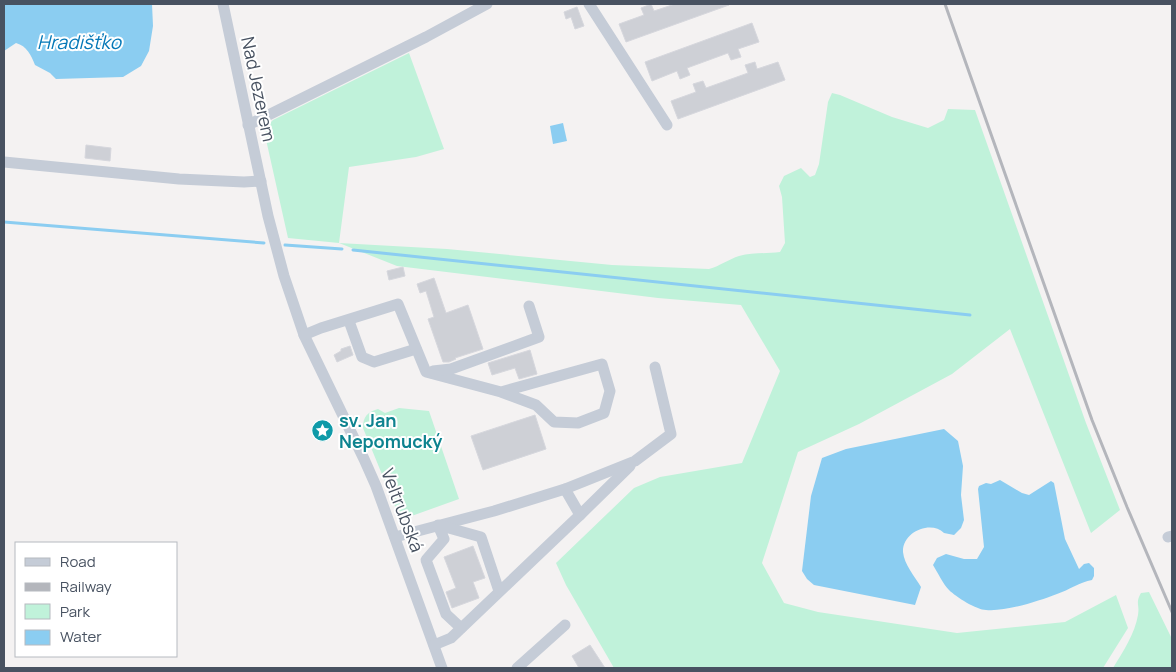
<svg xmlns="http://www.w3.org/2000/svg" width="1176" height="672" font-family="Manrope,sans-serif">
<style>
.green{fill:#c0f2da}
.water{fill:#8bcdf1}
.lines{fill:none;stroke-linecap:round;stroke-linejoin:round}
.stream{stroke:#8bcdf1;stroke-width:3}
.building{fill:#ced0d6;stroke:#d6d7dd}
.minor{stroke:#c5ccd7;stroke-width:11}
.rail{stroke:#b4b6bc;stroke-width:3}
.labels{text-anchor:middle;dominant-baseline:central;stroke-width:4;stroke-linejoin:round;paint-order:stroke}
.street-label{font-size:18px;fill:#485261;stroke:#fff}
.culture-label{font-size:18px;font-weight:bold;fill:#0d838f;stroke:#fff;text-anchor:start}
.water-label{font-size:19px;font-style:italic;fill:#0578b7;stroke:#fff}
</style>
<rect width="100%" height="100%" fill="#f4f2f2"/>
<g class="green">
<path d="M409,53L444,149L416,157L349,167L339,243L447,249L612,265L709,269C720,266 729,259 739,256C753,252 767,254 780,252L785,243L782,197L779,186L784,176L801,168L810,177L815,175L819,164L828,102L832,93L840,95L892,117L928,128L944,120L948,109L975,110L1086,423L1120,510L1091,533L1010,329L952,374L859,424L798,452L762,563L784,603L818,612L957,633L1065,622L1116,595L1128,628L1103,668H614L566,585L556,563L634,488L660,477L742,463L780,371L741,305L658,298L397,266L339,243L288,238L265,135L267,126L273,120Z"/>
<path d="M399,408L429,411L459,499L406,518L397,511L363,428C363,417 367,412 378,409L385,413Z"/>
<path d="M1149,592L1172,639V668H1113C1123,652 1135,633 1138,615C1140,605 1135,603 1141,593Z"/>
</g>
<g class="water">
<path d="M4,4H152L153,26L149,51L141,66L123,77L56,79L50,73L35,65C31,55 27,46 16,43L4,51Z"/>
<path d="M563,123L567,141L553,144L550,126Z"/>
<path d="M944,429L958,441L963,466L961,495L964,520L961,528L954,535L944,533C931,520 902,532 903,552C904,564 915,577 921,587L915,605L814,585L807,579L802,571L811,496L822,458L846,449Z"/>
<path d="M1000,480L1022,493L1029,495L1051,481L1054,483L1065,539L1079,569L1084,564L1089,563L1094,568V576L1092,580C1080,582 1069,590 1057,594C1039,601 1005,612 986,610C977,610 956,597 949,590C943,584 938,573 933,565L937,558L946,554L964,559H977L984,547L978,489L979,486L986,483L991,484Z"/>
</g>
<g class="lines">
<g class="stream">
<path d="M4,222L264,243"/>
<path d="M285,245L342,249"/>
<path d="M353,250L970,315"/>
</g>
</g>
<g class="building">
<path d="M651,4L654,11L675,4L729,5L626,42L619,24L644,15L641,8Z"/>
<path d="M577,7L584,26L575,29L571,17L566,19L564,12Z"/>
<path d="M752,23L759,42L738,49L741,57L731,60L728,53L687,68L690,75L680,79L677,71L652,81L645,62Z"/>
<path d="M755,62L757,69L778,62L785,80L678,119L671,101L696,92L693,84L703,81L706,88L748,73L745,65Z"/>
<path d="M86,145L111,148L110,161L85,158Z"/>
<path d="M403,267L405,276L389,280L387,271Z"/>
<path d="M434,278L446,313L468,305L483,349L455,358L456,359L449,362H443L428,319L434,317L426,291L420,293L417,284Z"/>
<path d="M350,346L353,355L337,362L334,355L341,351V349Z"/>
<path d="M530,350L537,374L519,379L515,368L492,375L488,363Z"/>
<path d="M535,415L546,449L483,470L471,436Z"/>
<path d="M473,546L485,578L473,582L479,598L452,608L446,592L456,588L444,557Z"/>
<path d="M590,645L605,668H579L572,656Z"/>
</g>
<g class="lines">
<g class="minor">
<path d="M223,4L268,216L284,276L304,335L364,459L376,486L442,668"/>
<path d="M589,4L667,125"/>
<path d="M248,125L426,37L487,4"/>
<path d="M4,162L179,179L244,182L261,181"/>
<path d="M349,321L362,357L374,362L416,349"/>
<path d="M304,335L321,328L398,304L426,372L501,392L536,405L554,422L578,423L604,413L610,391L602,364L501,392"/>
<path d="M433,371L451,369L539,337L529,306"/>
<path d="M565,489L635,461L671,434L655,367"/>
<path d="M580,515L630,466"/>
<path d="M395,537L494,511L565,489L580,515L451,638L434,645"/>
<path d="M1168,537L1172,536"/>
<path d="M461,628L446,614L426,560L444,539L438,525L481,537L499,591"/>
<path d="M517,668L565,625"/>
</g>
<path class="rail" d="M945,4L1092,420L1127,507L1172,612"/>
</g>
<defs>
<symbol id="sight-disc" viewBox="-11 -11 22 22"><circle r="9.5" fill="#0f9aa8" stroke="#fff"/><path d="M0-6L1.8-2.2L6-1.7L2.9 1.2L3.7 5.4L0 3.3L-3.7 5.4L-2.9 1.2L-6-1.7L-1.8-2.2Z" fill="#fff"/></symbol>
</defs>
<g fill-rule="evenodd">
<use href="#sight-disc" x="310" y="418" width="25" height="25"/>
</g>
<g class="labels">
<g class="street-label">
<text transform="translate(259 89) rotate(78)">Nad Jezerem</text>
<text transform="translate(403 510) rotate(69)">Veltrubská</text>
</g>
<g class="culture-label">
<text x="339" y="420">sv. Jan<tspan x="339" dy="21">Nepomucký</tspan></text>
</g>
<g class="water-label">
<text x="79" y="42">Hradišťko</text>
</g>
</g>
<rect width="1176" height="672" fill="none" stroke="#485261" stroke-width="10"/>
<rect x="15" y="542" width="162" height="115" fill="#ffffff" stroke="#b6bac0"/>
<rect x="25" y="558" width="25" height="8" fill="#c5ccd7" stroke="#b6bac0"/>
<text x="60" y="567" font-size="15" fill="#485261">Road</text>
<rect x="25" y="583" width="25" height="8" fill="#b4b6bc" stroke="#b6bac0"/>
<text x="60" y="592" font-size="15" fill="#485261">Railway</text>
<rect x="25" y="604" width="25" height="15" fill="#c0f2da" stroke="#b6bac0"/>
<text x="60" y="617" font-size="15" fill="#485261">Park</text>
<rect x="25" y="630" width="25" height="15" fill="#8bcdf1" stroke="#b6bac0"/>
<text x="60" y="642" font-size="15" fill="#485261">Water</text>
</svg>
